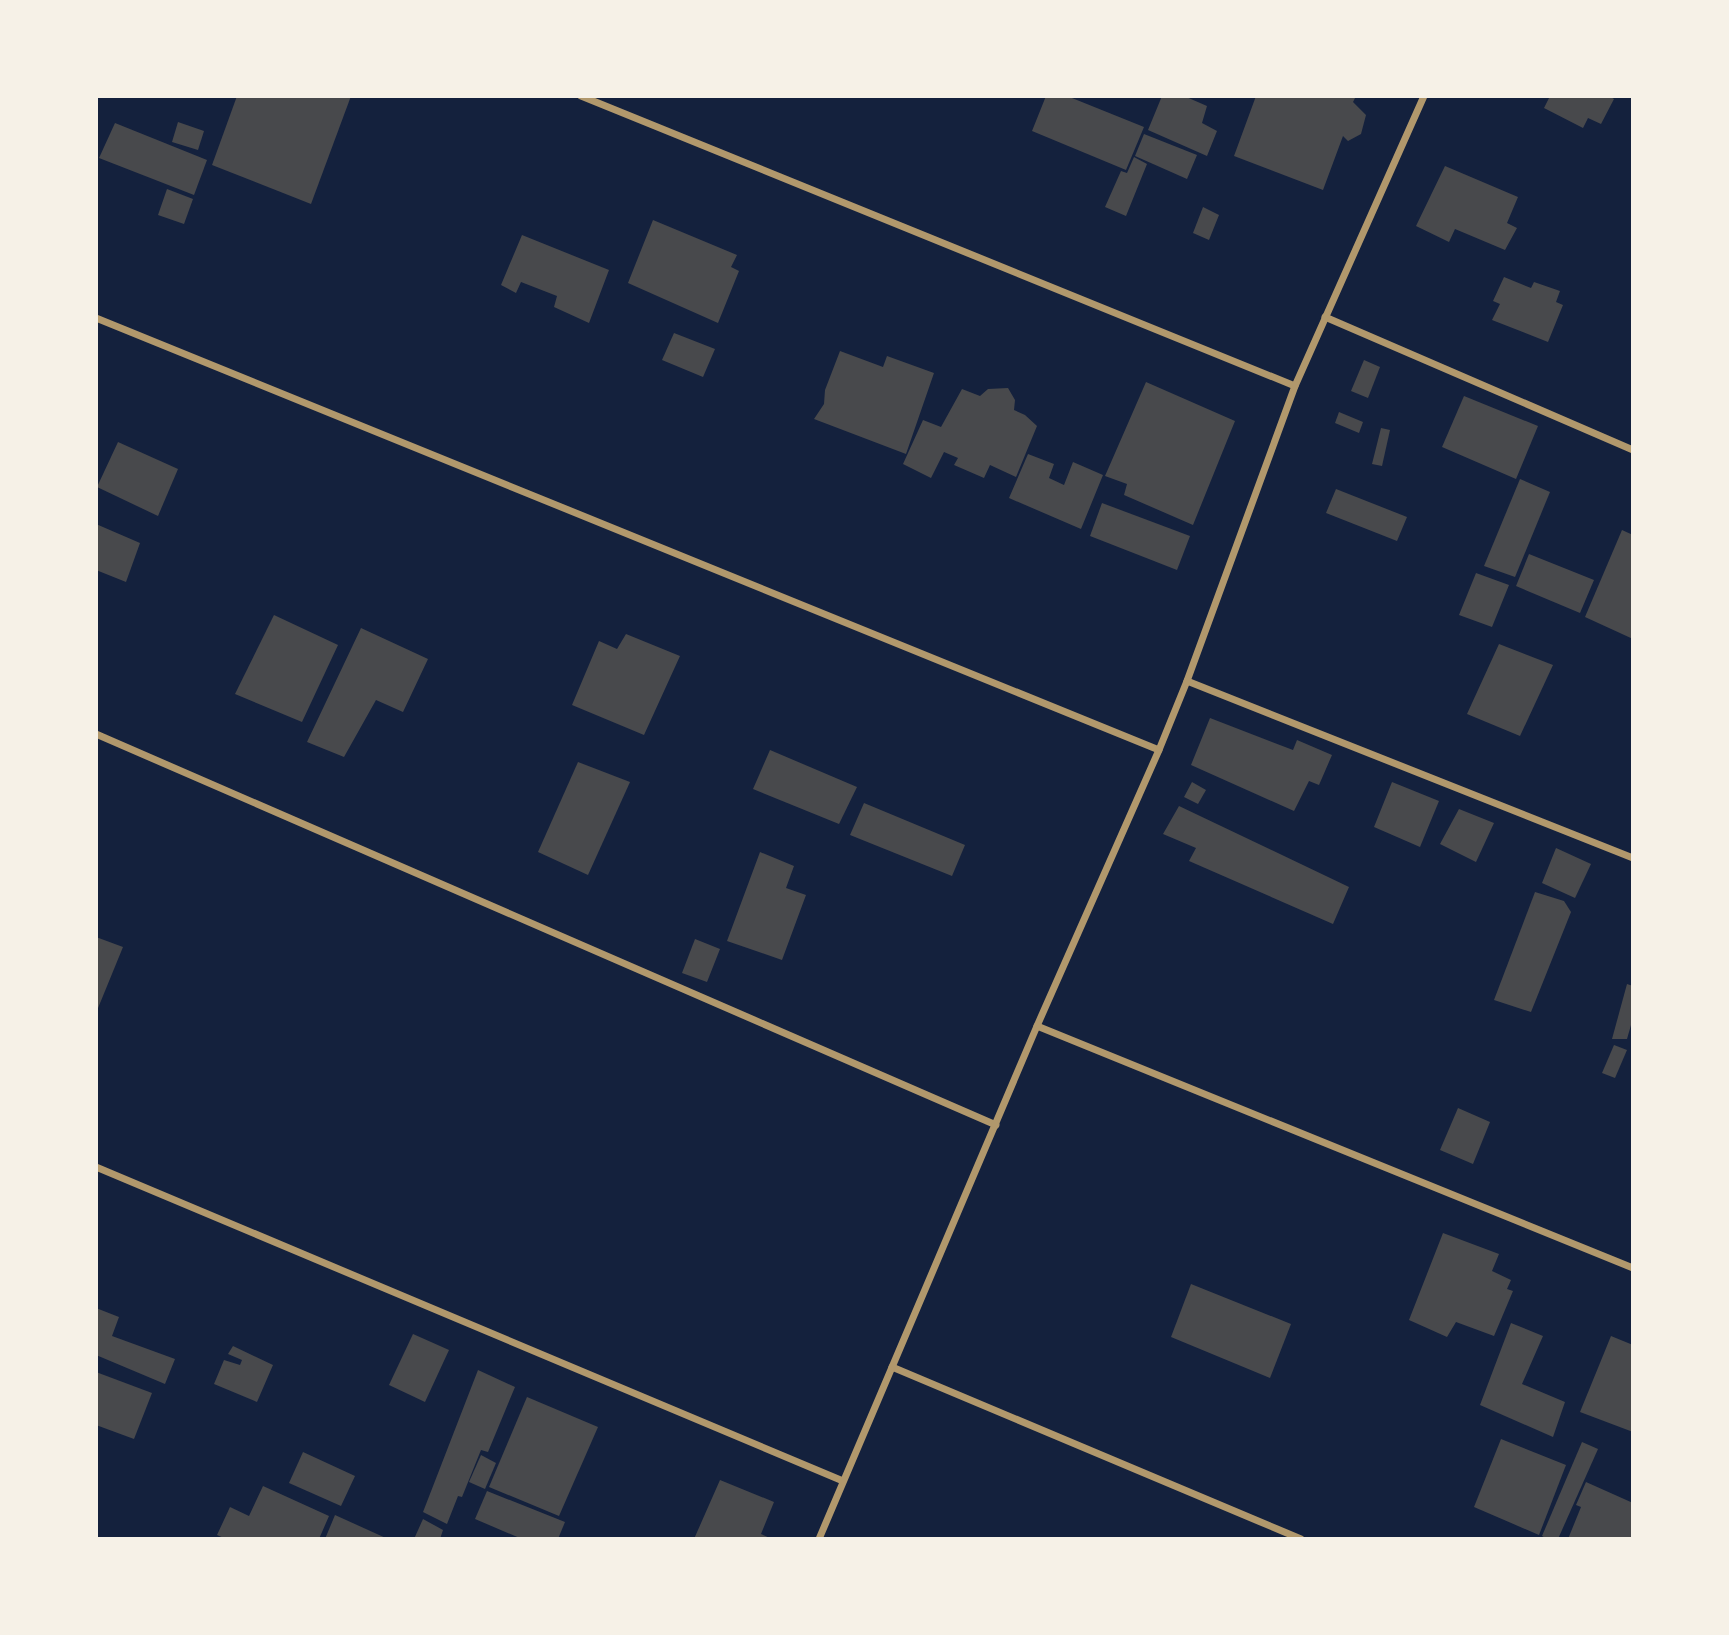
<svg xmlns="http://www.w3.org/2000/svg" width="1729" height="1635" font-family="'Nunito Sans',sans-serif">
<style>
.building{fill:#48494c}
.lines{fill:none;stroke-linecap:round;stroke-linejoin:round}
.minor{stroke:#b1986c;stroke-width:7}
</style>
<rect width="100%" height="100%" fill="#14213d"/>
<g class="building">
<path d="M237,96H351L311,204L212,165Z"/>
<path d="M1046,96H1067L1144,127L1126,170L1032,131Z"/>
<path d="M1162,96H1184L1207,106L1202,123L1217,131L1207,156L1148,130Z"/>
<path d="M1256,96H1356L1353,102L1366,115L1361,134L1348,141L1343,136L1323,190L1234,156Z"/>
<path d="M1550,96H1609L1614,99L1601,124L1588,118L1583,128L1544,108Z"/>
<path d="M178,122L204,131L198,150L172,142Z"/>
<path d="M115,123L207,160L194,195L99,158Z"/>
<path d="M1144,134L1197,155L1187,179L1135,156Z"/>
<path d="M1134,157L1147,164L1126,216L1105,207L1121,171L1127,173Z"/>
<path d="M1445,166L1518,197L1507,223L1517,228L1505,250L1455,229L1449,242L1416,226Z"/>
<path d="M167,189L193,199L184,224L158,215Z"/>
<path d="M1203,207L1219,215L1209,240L1193,233Z"/>
<path d="M653,220L737,255L731,267L739,271L718,323L628,283Z"/>
<path d="M522,235L609,270L589,323L554,307L557,296L521,282L516,293L501,285Z"/>
<path d="M1504,277L1531,288L1534,282L1560,291L1556,302L1563,305L1548,342L1492,320L1500,304L1493,301Z"/>
<path d="M674,333L715,349L703,377L662,360Z"/>
<path d="M840,351L883,367L887,356L934,373L906,454L814,419L824,404L825,390Z"/>
<path d="M1364,360L1380,367L1368,398L1351,391Z"/>
<path d="M1146,382L1235,421L1193,525L1124,495L1127,484L1105,476Z"/>
<path d="M1008,388L1015,400L1014,410L1025,415L1037,426L1016,477L990,465L984,478L954,465L958,458L944,452L931,478L903,464L923,420L941,427L962,389L980,396L988,389Z"/>
<path d="M1464,396L1538,426L1516,479L1442,447Z"/>
<path d="M1339,412L1363,422L1359,433L1335,423Z"/>
<path d="M1381,428L1390,430L1382,466L1372,464Z"/>
<path d="M118,442L178,469L158,516L97,487Z"/>
<path d="M1028,454L1054,464L1049,478L1064,485L1073,462L1103,475L1081,529L1009,498Z"/>
<path d="M1520,479L1550,492L1515,577L1484,566Z"/>
<path d="M1336,489L1407,517L1397,541L1326,513Z"/>
<path d="M1102,503L1190,536L1177,570L1090,536Z"/>
<path d="M96,524L140,543L126,582L96,570Z"/>
<path d="M1622,530L1633,535V639L1585,617Z"/>
<path d="M1529,554L1594,580L1580,613L1516,586Z"/>
<path d="M1476,573L1509,585L1492,627L1459,615Z"/>
<path d="M274,615L338,645L302,722L235,694Z"/>
<path d="M361,628L428,659L403,712L376,700L344,757L307,742Z"/>
<path d="M626,634L680,656L644,735L572,705L599,641L617,649Z"/>
<path d="M1499,644L1553,665L1520,736L1467,714Z"/>
<path d="M1210,718L1293,750L1297,740L1332,755L1319,785L1309,781L1294,811L1191,765Z"/>
<path d="M770,750L857,787L839,824L753,789Z"/>
<path d="M578,762L630,782L588,875L538,852Z"/>
<path d="M1192,782L1206,790L1198,804L1184,797Z"/>
<path d="M1392,782L1439,801L1420,847L1374,827Z"/>
<path d="M864,803L965,845L952,876L850,835Z"/>
<path d="M1179,806L1349,887L1333,924L1189,861L1196,848L1163,834Z"/>
<path d="M1459,809L1494,823L1476,862L1440,844Z"/>
<path d="M1556,848L1591,864L1575,898L1542,883Z"/>
<path d="M760,852L794,866L786,888L806,895L782,960L727,941Z"/>
<path d="M1535,892L1564,901L1571,912L1531,1012L1494,1000Z"/>
<path d="M96,937L123,947L96,1013Z"/>
<path d="M695,939L720,949L707,982L682,973Z"/>
<path d="M1627,984L1633,986V1018L1627,1039H1612Z"/>
<path d="M1614,1045L1627,1050L1615,1078L1602,1073Z"/>
<path d="M1458,1108L1490,1122L1473,1164L1440,1150Z"/>
<path d="M1443,1233L1499,1254L1492,1271L1511,1280L1507,1289L1513,1291L1494,1336L1456,1322L1447,1337L1409,1320Z"/>
<path d="M1191,1284L1291,1324L1270,1378L1171,1337Z"/>
<path d="M96,1308L119,1317L112,1336L175,1359L165,1384L96,1355Z"/>
<path d="M1511,1323L1543,1336L1522,1384L1565,1402L1553,1437L1480,1405Z"/>
<path d="M413,1334L449,1350L425,1402L389,1385Z"/>
<path d="M1611,1336L1633,1345V1432L1580,1412Z"/>
<path d="M233,1346L273,1365L257,1402L214,1384L224,1360L240,1365L242,1360L228,1354Z"/>
<path d="M478,1370L515,1387L488,1452L481,1450L462,1497L458,1496L447,1524L423,1512Z"/>
<path d="M96,1372L152,1393L134,1439L96,1425Z"/>
<path d="M527,1397L598,1427L559,1516L489,1487Z"/>
<path d="M1501,1439L1566,1465L1539,1535L1474,1507Z"/>
<path d="M1582,1442L1598,1449L1558,1539H1547L1542,1536Z"/>
<path d="M303,1452L355,1476L341,1506L289,1483Z"/>
<path d="M481,1455L496,1463L485,1489L469,1482Z"/>
<path d="M720,1480L774,1502L761,1534L772,1539H694Z"/>
<path d="M1586,1482L1633,1503V1539H1568L1581,1507L1576,1505Z"/>
<path d="M263,1486L329,1516L319,1539H226L217,1535L230,1507L249,1516Z"/>
<path d="M487,1491L565,1522L558,1539H522L475,1519Z"/>
<path d="M335,1515L388,1539H325Z"/>
<path d="M423,1519L443,1530L440,1539H414Z"/>
</g>
<g class="lines">
<g class="minor">
<path d="M581,96L1295,386"/>
<path d="M1325,317L1633,450"/>
<path d="M96,318L1159,750"/>
<path d="M1187,681L1633,858"/>
<path d="M96,734L996,1125"/>
<path d="M1037,1026L1633,1268"/>
<path d="M96,1167L843,1481"/>
<path d="M892,1367L1301,1539"/>
<path d="M819,1539L1037,1026L1159,750L1187,681L1295,386L1424,96"/>
</g>
</g>
<rect width="1729" height="1635" fill="none" stroke="#f6f1e7" stroke-width="196"/>
</svg>
